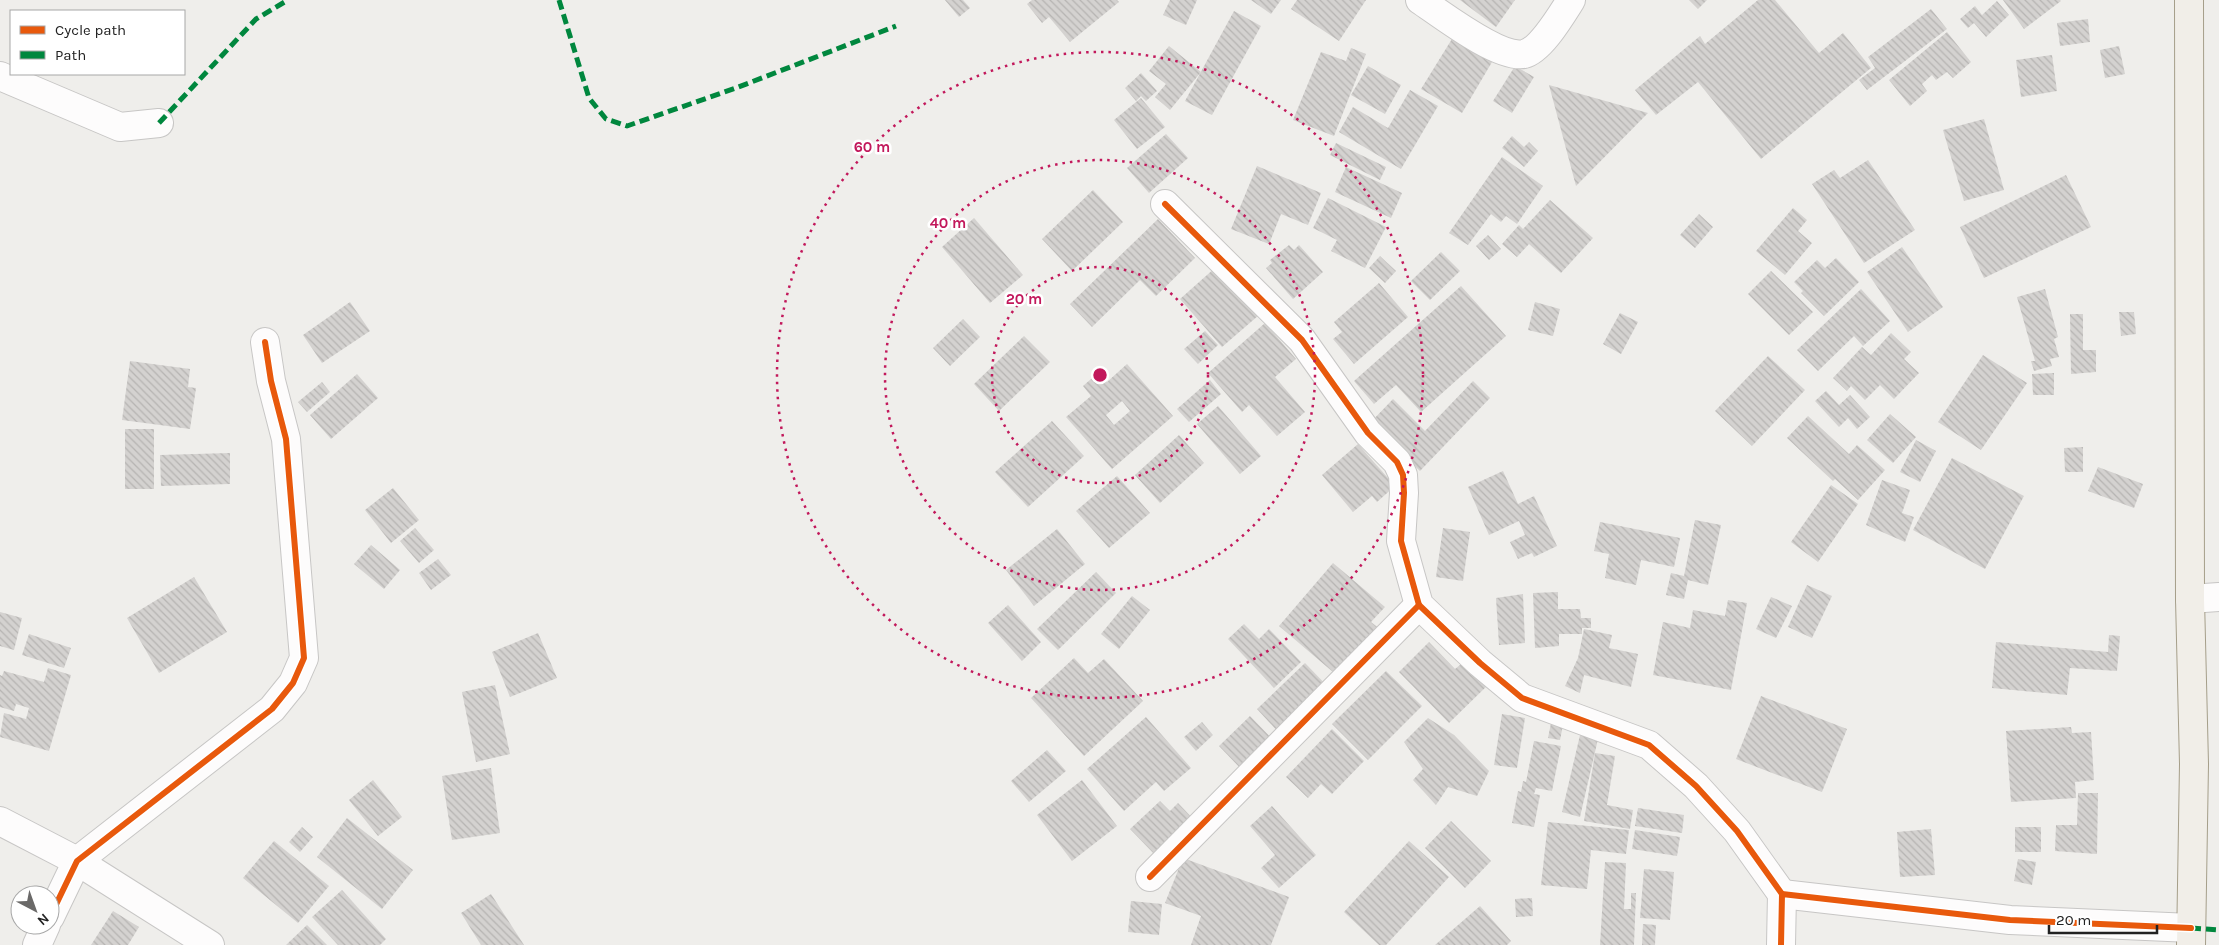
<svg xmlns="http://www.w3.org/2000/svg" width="2219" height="945" font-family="Karla,sans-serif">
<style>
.building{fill:url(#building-back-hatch);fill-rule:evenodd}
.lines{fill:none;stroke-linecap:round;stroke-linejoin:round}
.minor-casing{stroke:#c7c6c5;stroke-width:30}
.major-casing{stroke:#a59e89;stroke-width:30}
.minor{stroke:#fdfcfc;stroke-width:28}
.major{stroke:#f1eee8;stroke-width:28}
.quiet{stroke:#00873e;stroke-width:5;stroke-dasharray:10 5;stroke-linecap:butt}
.cycleway-casing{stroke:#fff;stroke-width:9}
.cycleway{stroke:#e8590c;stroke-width:6}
.ring{fill:none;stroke:#c2185b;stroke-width:2.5;stroke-dasharray:2.5 5}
.centre{fill:#c2185b;stroke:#fff;stroke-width:2.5}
.ring-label{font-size:15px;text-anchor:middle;font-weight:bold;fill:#c2185b;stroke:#fff;stroke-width:5;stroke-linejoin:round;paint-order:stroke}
</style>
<defs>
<pattern id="building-back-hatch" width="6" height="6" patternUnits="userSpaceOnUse" patternTransform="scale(1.25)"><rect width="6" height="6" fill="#d4d2d0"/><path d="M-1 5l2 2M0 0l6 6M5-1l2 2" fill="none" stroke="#b6b4b2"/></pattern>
</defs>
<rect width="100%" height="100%" fill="#efeeeb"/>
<g class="building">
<path d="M945,0H963L970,8L959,17Z"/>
<path d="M1032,0H1117L1119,2L1070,42L1049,17L1042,23L1027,4Z"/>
<path d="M1170,0H1197L1186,25L1163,15Z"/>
<path d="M1251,0H1281L1271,14Z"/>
<path d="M1297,0H1366L1339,41L1291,9Z"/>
<path d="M1460,0H1515L1496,27Z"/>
<path d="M1689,0H1707L1698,9Z"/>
<path d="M1758,0H1775L1819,53L1843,33L1871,68L1761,159L1698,82L1656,115L1635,90L1700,36L1705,44Z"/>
<path d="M2003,0H2060L2061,1L2024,29Z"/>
<path d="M1997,1L2009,15L1986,37L1974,23L1968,28L1960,19L1975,6L1982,15Z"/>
<path d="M1931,9L1947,29L1867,90L1859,80L1875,68L1868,57Z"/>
<path d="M1234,11L1261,26L1212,115L1185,101Z"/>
<path d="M2088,19L2090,42L2060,46L2057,23Z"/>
<path d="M1947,32L1971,62L1953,78L1947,72L1936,80L1932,75L1922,84L1927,91L1910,106L1889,80Z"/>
<path d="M1455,34L1495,57L1462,113L1421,89Z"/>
<path d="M1169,46L1201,72L1170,110L1155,97L1166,84L1149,71Z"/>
<path d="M2119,46L2125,74L2105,78L2100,50Z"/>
<path d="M1351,48L1366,54L1334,136L1293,120L1321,52L1346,61Z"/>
<path d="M2052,55L2057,91L2021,97L2016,60Z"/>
<path d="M1368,66L1401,85L1385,114L1351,95Z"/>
<path d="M1515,66L1534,77L1512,113L1493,101Z"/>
<path d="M1141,73L1157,91L1146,101L1141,96L1136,101L1125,88Z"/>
<path d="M1549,85L1648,113L1576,186Z"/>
<path d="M1410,90L1438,106L1401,169L1339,132L1353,107L1388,128Z"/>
<path d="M1141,98L1165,127L1137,149L1114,120Z"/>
<path d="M1984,119L2004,190L1964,201L1943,130Z"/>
<path d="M1166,134L1188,158L1149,193L1127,168Z"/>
<path d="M1512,136L1524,147L1529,142L1538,151L1524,167L1502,148Z"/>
<path d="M1336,143L1386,167L1380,180L1330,155Z"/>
<path d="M1502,157L1543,186L1517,224L1506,216L1501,222L1491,214L1468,245L1449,233Z"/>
<path d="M1868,160L1915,230L1864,263L1812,184L1834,170L1840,178Z"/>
<path d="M1257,166L1321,193L1308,225L1281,214L1269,244L1231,229Z"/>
<path d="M1346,167L1402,193L1391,218L1335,192Z"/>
<path d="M2066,175L2091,227L1984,278L1960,227Z"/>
<path d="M1093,190L1123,222L1072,271L1042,239Z"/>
<path d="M1328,198L1386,227L1365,268L1331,251L1337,240L1313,228Z"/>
<path d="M1550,200L1593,238L1561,273L1529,244L1517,257L1502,244L1519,225L1523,229Z"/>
<path d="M1793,208L1807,220L1798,231L1812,243L1785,275L1756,251Z"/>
<path d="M1699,214L1713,227L1695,248L1680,235Z"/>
<path d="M974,218L1023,275L990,303L942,247Z"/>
<path d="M1158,219L1195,258L1156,296L1140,280L1092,327L1070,304Z"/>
<path d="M1488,235L1501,249L1489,260L1476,246Z"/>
<path d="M1289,245L1294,250L1299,245L1323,272L1293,299L1266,268L1272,263L1270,260Z"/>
<path d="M1902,247L1943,307L1908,332L1867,272Z"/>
<path d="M1441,252L1460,271L1430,300L1411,281Z"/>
<path d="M1380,256L1396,271L1385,283L1369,268Z"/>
<path d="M1836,258L1859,282L1824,316L1801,293L1803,291L1794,282L1817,260L1825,268Z"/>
<path d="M1216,267L1259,315L1222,347L1180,299Z"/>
<path d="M1771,271L1813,312L1789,335L1748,294Z"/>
<path d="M1379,283L1408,317L1354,364L1333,339L1342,332L1334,322Z"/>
<path d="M1461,286L1506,336L1421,412L1396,385L1374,404L1354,381Z"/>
<path d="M1861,289L1890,321L1863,346L1854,336L1818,371L1797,350Z"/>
<path d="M2045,289L2058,337L2054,339L2059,357L2050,359L2052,366L2034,371L2031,361H2035L2017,297Z"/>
<path d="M350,302L370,331L322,363L303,335Z"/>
<path d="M1535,302L1560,309L1553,336L1528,330Z"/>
<path d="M2119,312H2134L2136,334L2121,336Z"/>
<path d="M1620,313L1638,322L1621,354L1603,344Z"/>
<path d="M2070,314H2083V350H2096V372L2071,374Z"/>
<path d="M963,319L980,337L950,366L933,348Z"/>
<path d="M1265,323L1296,359L1275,377L1305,412L1277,436L1249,405L1242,412L1208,373Z"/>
<path d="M1205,331L1218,345L1198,364L1184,349Z"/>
<path d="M1891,333L1911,352L1904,359L1919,373L1894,399L1880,385L1865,400L1851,386L1847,391L1833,378L1862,347L1871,355Z"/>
<path d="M1024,336L1050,362L999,411L974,384Z"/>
<path d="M1983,355L2027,383L1981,450L1938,422Z"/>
<path d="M1768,356L1805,390L1752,446L1715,411Z"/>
<path d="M130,361L190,369L188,387L196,388L190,429L122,420Z"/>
<path d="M1127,364L1173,416L1112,469L1066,417L1091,396L1083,386L1099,372L1107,382ZM1122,401L1130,411L1114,425L1106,415Z"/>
<path d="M2054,373V395H2033L2032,374Z"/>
<path d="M357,374L378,398L331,439L310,415Z"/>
<path d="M1210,380L1221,394L1189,422L1177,409Z"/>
<path d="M1473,381L1490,398L1420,471L1370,423L1393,399L1425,431Z"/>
<path d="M322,382L330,392L307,412L298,402Z"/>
<path d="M1826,391L1839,405L1850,395L1870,417L1857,429L1848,418L1839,427L1815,401Z"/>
<path d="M1218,406L1261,456L1240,474L1197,424Z"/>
<path d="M1890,414L1916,437L1893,463L1867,440Z"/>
<path d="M1808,416L1849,454L1857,445L1885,470L1858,500L1835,479L1833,481L1787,438Z"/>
<path d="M1052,421L1084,456L1028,507L995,472Z"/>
<rect x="125" y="429" width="29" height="60"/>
<path d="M1179,435L1204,463L1160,503L1135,475Z"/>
<path d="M1916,440L1936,451L1920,482L1900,472Z"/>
<path d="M1358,444L1395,486L1377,502L1372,496L1353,512L1322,475Z"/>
<path d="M2083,447V472H2065L2064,448Z"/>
<path d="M230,453V484L161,486L160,455Z"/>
<path d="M1952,458L2024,496L1985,569L1913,530Z"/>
<path d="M2098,467L2143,484L2134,508L2088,491Z"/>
<path d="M1503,471L1518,504L1534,496L1557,546L1534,557L1532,553L1518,559L1510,542L1525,535L1519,521L1489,535L1468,487Z"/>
<path d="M1117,476L1150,513L1109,548L1076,511Z"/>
<path d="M1882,480L1910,490L1902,513L1914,517L1905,542L1866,525Z"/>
<path d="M1831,485L1858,504L1818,562L1791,542Z"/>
<path d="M393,488L419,520L391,543L365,510Z"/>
<path d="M1695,520L1721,525L1708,585L1688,580L1684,599L1666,595L1671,573L1684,576Z"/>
<path d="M1600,522L1680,538L1674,567L1641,560L1636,585L1605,578L1609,554L1594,551Z"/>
<path d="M415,528L434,550L419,563L400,541Z"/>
<path d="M1443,528L1470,532L1463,581L1436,577Z"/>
<path d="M1057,529L1085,564L1034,606L1006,570Z"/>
<path d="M371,545L400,570L384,589L354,564Z"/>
<path d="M438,559L451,575L431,590L419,573Z"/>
<path d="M1333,563L1385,607L1371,622L1381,630L1340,678L1279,626Z"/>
<path d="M1096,572L1116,593L1058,650L1037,629Z"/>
<path d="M194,577L227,632L159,673L127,618Z"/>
<path d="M1807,585L1832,596L1812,638L1788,627Z"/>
<path d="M1558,592V609H1580L1581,618H1591V628H1582V634H1559V646L1535,648L1533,593Z"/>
<path d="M1523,594L1525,643L1499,645L1496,598Z"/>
<path d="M1132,596L1150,610L1119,649L1101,634Z"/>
<path d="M1771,597L1792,606L1776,638L1756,629Z"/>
<path d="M1728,600L1747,603L1731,690L1653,675L1663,622L1690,628L1693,610L1725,616Z"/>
<path d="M1008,605L1041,642L1022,661L988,623Z"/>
<path d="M0,612L22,618L14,650L0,646Z"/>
<path d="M1244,624L1259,639L1269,629L1301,662L1274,688L1228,639Z"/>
<path d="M1584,629L1612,635L1609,648L1638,654L1631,687L1584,675L1580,693L1565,686L1578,658Z"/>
<path d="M538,633L557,678L510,697L492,652Z"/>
<path d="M29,634L71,648L64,668L22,655Z"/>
<path d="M2109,635L2120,636L2117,671L2070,668L2067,695L1992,688L1996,642L2108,652Z"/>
<path d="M1429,642L1455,669L1466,660L1489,684L1449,723L1399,672Z"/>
<path d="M1074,658L1088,673L1104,659L1143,701L1084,756L1031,698Z"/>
<path d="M1305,663L1331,690L1283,737L1257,709Z"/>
<path d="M48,668L71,675L49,751L0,737L4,713L26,719L29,708L16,704L14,711L0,707V675L2,676L4,671L44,682Z"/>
<path d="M1386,671L1422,706L1368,760L1332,724Z"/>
<path d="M495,685L510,754L476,762L462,692Z"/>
<path d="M1761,696L1847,729L1822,792L1736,759Z"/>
<path d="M1502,714L1525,718L1517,768L1494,765Z"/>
<path d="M1250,716L1276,743L1245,773L1219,746Z"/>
<path d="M1146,717L1191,768L1164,791L1156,782L1124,811L1087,769Z"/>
<path d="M1428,718L1454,735L1489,771L1477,796L1448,787L1436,805L1413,780L1423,769L1404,742Z"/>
<path d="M1202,722L1213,735L1196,751L1184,737Z"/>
<path d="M1551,723L1563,725L1560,740L1548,738Z"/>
<path d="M2071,727L2072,733L2091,732L2094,780L2075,782L2076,798L2011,802L2006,731Z"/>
<path d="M1332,729L1364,761L1332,794L1321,784L1308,798L1286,777Z"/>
<path d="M1580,735L1598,739L1580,817L1562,812Z"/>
<path d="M1534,741L1561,746L1552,791L1536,788L1534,794L1540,795L1534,827L1512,823L1518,791L1521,792L1523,781L1526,782Z"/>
<path d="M1047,750L1066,771L1029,802L1011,781Z"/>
<path d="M1595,753L1615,756L1607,805L1633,810L1630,829L1584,821Z"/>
<path d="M491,768L500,833L452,840L442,776Z"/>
<path d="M373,780L402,817L378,836L349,800Z"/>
<path d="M1082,780L1117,826L1072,861L1037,815Z"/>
<path d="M2078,793H2098L2097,854L2055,851L2056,825H2077Z"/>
<path d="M1160,801L1170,811L1178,803L1197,823L1159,859L1130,829Z"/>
<path d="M1272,806L1316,855L1279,888L1261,868L1275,855L1250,826Z"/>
<path d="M1638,808L1684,815L1682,833L1635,826Z"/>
<path d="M347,818L413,870L382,909L317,857Z"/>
<path d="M1451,821L1491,861L1465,888L1425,848Z"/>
<path d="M1548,822L1629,830L1626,854L1591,850L1587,889L1541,885Z"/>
<path d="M302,827L313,837L300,852L289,842Z"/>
<rect x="2015" y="827" width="26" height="25"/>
<path d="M1931,829L1935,875L1900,877L1897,832Z"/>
<path d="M1635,830L1680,837L1677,856L1632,849Z"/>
<path d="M274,841L329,886L298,923L243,878Z"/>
<path d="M1409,841L1449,877L1386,945H1379L1344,912Z"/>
<path d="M1183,858L1289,897L1271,945H1191L1201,916L1165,903Z"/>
<path d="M2018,859L2036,862L2032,885L2014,881Z"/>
<path d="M1605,862L1626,863L1624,909H1631V893H1636L1634,945H1600Z"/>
<path d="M1644,869L1674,872L1670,920L1640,918Z"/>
<path d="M342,890L386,939L380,945H338L312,917Z"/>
<path d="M491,894L524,945H481L461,913Z"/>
<path d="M1532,898L1533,916L1516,917L1515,899Z"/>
<path d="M1131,901L1162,904L1159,935L1128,932Z"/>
<path d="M1480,906L1511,941L1507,945H1435Z"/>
<path d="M113,911L139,927L128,945H91Z"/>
<path d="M1643,924L1656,925L1655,945H1642Z"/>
<path d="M307,925L327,945H286Z"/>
</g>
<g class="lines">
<defs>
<g id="minor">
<path d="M1420,0C1441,14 1499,59 1524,54C1541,50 1562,14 1571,0"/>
<path d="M0,76L120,127L159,123"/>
<path d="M1165,204L1302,340L1368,433L1397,462L1403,475L1404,493L1401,541L1419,605L1480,663L1522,698L1649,745L1696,786L1737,831L1782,894"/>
<path d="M2190,599L2219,597"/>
<path d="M0,821L77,861L210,945"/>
<path d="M1150,877L1419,605"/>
<path d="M50,917L77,861L272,709L293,683L304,658L286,439L271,381L265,342"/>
<path d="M37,945L46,925"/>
<path d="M1781,945L1782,894L2010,920L2191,928"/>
</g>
<path id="major" d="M2189,0L2190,599L2194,764L2191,945"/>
</defs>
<use href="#minor" class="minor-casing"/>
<use href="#major" class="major-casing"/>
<use href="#minor" class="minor"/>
<use href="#major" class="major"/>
<g class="quiet">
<path d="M559,0L589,98L606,119L627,126L736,88L896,26"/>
<path d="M159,123L256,19L288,0"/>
<path d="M2191,928L2219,930"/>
</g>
<defs>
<g id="cycleway">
<path d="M1165,204L1302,340L1368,433L1397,462L1403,475L1404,493L1401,541L1419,605L1480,663L1522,698L1649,745L1696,786L1737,831L1782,894"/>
<path d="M1150,877L1419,605"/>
<path d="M50,917L77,861L272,709L293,683L304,658L286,439L271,381L265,342"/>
<path d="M1781,945L1782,894L2010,920L2191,928"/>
</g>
</defs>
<use href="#cycleway" class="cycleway-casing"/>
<use href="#cycleway" class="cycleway"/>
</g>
<g class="ring">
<circle cx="1100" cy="375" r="108"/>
<circle cx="1100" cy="375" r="215"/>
<circle cx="1100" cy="375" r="323"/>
</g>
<circle cx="1100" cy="375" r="8" class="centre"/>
<g class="ring-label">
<text x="872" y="152">60 m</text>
<text x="948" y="228">40 m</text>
<text x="1024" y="304">20 m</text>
</g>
<rect x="10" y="10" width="175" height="65" fill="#ffffff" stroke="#a7a7a7"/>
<rect x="20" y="26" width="25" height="8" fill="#e8590c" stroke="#a7a7a7"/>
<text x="55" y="35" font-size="15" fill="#222222">Cycle path</text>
<rect x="20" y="51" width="25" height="8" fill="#00873e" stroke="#a7a7a7"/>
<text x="55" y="60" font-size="15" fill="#222222">Path</text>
<g transform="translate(35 910) rotate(139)"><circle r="24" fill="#ffffff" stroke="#a7a7a7"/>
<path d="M0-4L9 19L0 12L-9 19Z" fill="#6a6968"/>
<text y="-8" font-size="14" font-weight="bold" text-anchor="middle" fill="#222222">N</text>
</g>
<path d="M2049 925v8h108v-8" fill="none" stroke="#222222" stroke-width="2.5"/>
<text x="2056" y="925" font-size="15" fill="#222222" stroke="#ffffff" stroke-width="4" paint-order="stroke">20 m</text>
</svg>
